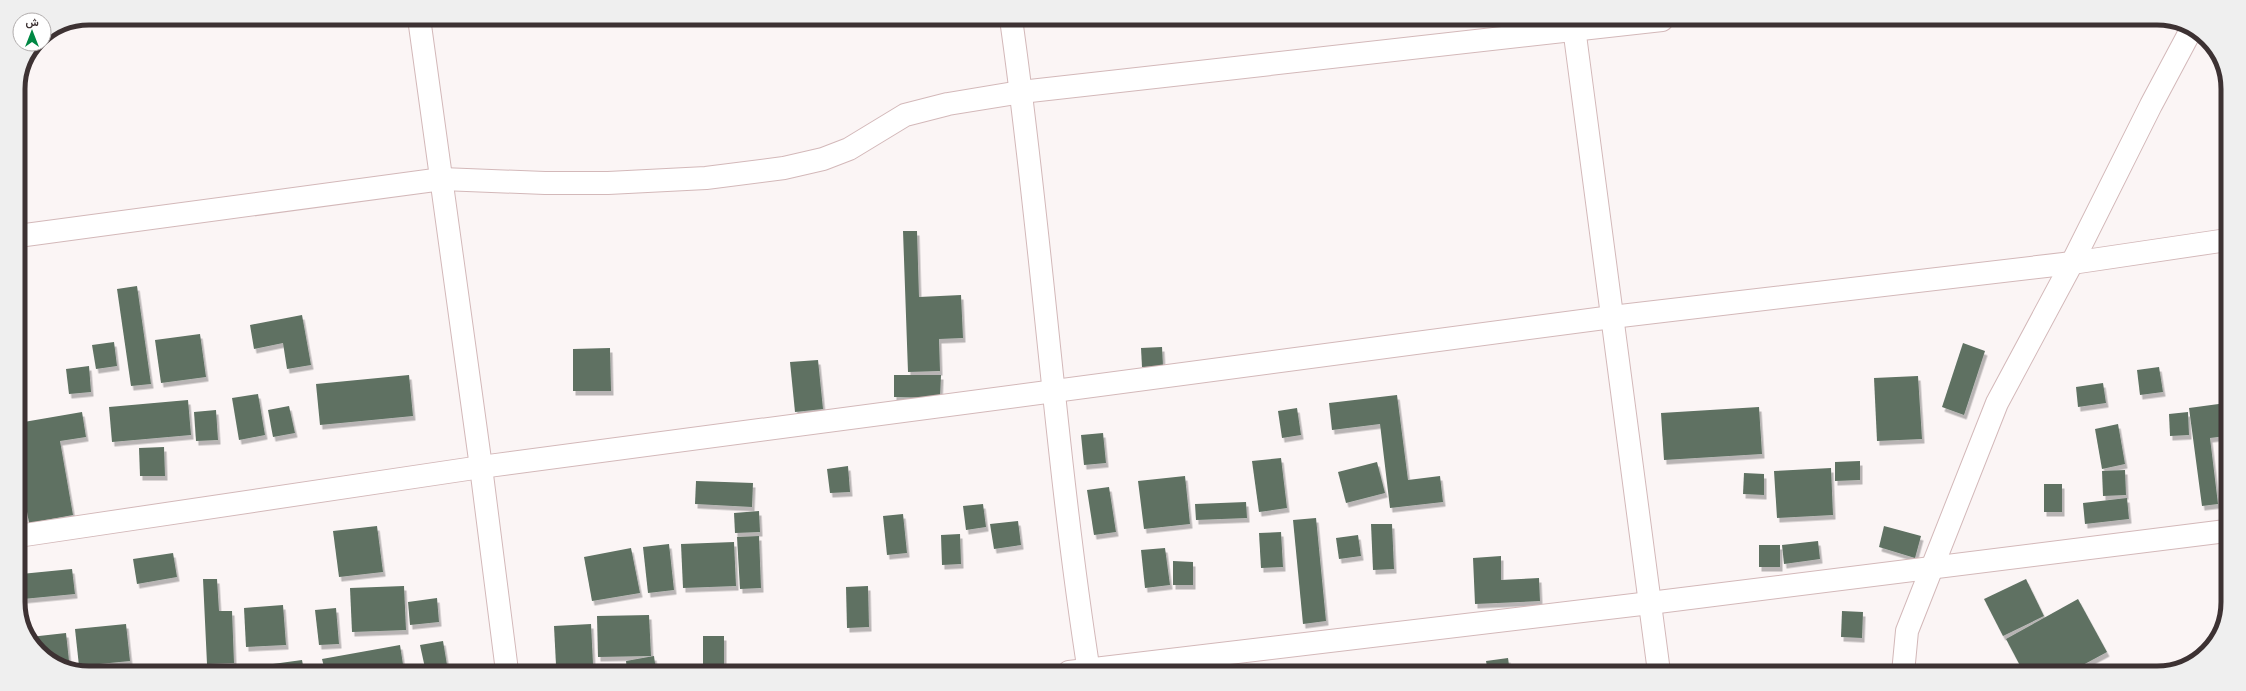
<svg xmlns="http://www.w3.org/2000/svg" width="2246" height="691" font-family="Ubuntu,Vazirmatn,sans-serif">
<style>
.building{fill:#5e7162;filter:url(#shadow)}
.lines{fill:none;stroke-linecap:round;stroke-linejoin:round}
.minor-casing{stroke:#d3b8b9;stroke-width:24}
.minor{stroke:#fff;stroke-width:22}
.rim{fill:none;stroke:#3d3233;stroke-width:5}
</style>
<defs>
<filter id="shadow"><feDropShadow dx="2.5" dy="4.5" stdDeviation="0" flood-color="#0004"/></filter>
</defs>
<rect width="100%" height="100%" fill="#fbf5f5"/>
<g class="building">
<path d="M903,231H917L919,297L961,295L963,338L939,339L940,371L908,372Z"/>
<path d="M137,286L151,384L131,386L117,289Z"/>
<path d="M302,315L311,365L287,369L283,343L254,349L250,325Z"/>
<path d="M200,334L206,377L161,383L155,340Z"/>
<path d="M114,342L117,366L96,369L92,345Z"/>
<path d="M1963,343L1985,351L1964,415L1942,407Z"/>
<path d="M1162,347L1163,366L1142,367L1141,348Z"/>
<path d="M610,348L611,391H573V349Z"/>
<path d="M818,360L823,409L795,412L790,362Z"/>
<path d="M89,366L91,392L69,394L66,369Z"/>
<path d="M2159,367L2163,392L2140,395L2137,370Z"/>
<path d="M409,375L413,416L320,425L316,384Z"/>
<path d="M894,375H941L940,398L894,397Z"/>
<path d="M1918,376L1922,439L1877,441L1874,378Z"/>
<path d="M2103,383L2106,403L2078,407L2076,387Z"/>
<path d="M258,394L265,435L239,440L232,398Z"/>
<path d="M1397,395L1408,480L1440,476L1443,502L1390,508L1380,424L1332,430L1329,403Z"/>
<path d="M188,400L191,435L112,442L109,407Z"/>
<path d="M2226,403V436L2210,438L2218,504L2202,506L2189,408Z"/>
<path d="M289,406L295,433L273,437L268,410Z"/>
<path d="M1759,407L1762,454L1664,460L1661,413Z"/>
<path d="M1297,408L1301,435L1282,438L1278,411Z"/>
<path d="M216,410L218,440L196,441L194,412Z"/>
<path d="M82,412L86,437L60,441L73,515L29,523L18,461V423Z"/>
<path d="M2188,412L2189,435L2170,436L2169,414Z"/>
<path d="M2118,424L2125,464L2102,469L2095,429Z"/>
<path d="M1103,433L1106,463L1084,465L1081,435Z"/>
<path d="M164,447L165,476H140L139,448Z"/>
<path d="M1281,458L1287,508L1259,512L1252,461Z"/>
<path d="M1860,461V480L1835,481V462Z"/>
<path d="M1377,462L1385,493L1346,503L1338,472Z"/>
<path d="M848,466L850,492L830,493L827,469Z"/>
<path d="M1831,468L1833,515L1777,518L1774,471Z"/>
<path d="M2125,470L2126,495L2103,496L2102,471Z"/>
<path d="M1744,473L1764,474V495L1743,494Z"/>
<path d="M1185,476L1190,524L1144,529L1138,481Z"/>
<path d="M696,481L753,483L752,507L695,504Z"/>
<rect x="2044" y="484" width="18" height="28"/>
<path d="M1109,487L1116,532L1094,535L1087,490Z"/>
<path d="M2127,498L2129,519L2085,524L2083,503Z"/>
<path d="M1246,502L1247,518L1196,520L1195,504Z"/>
<path d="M983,504L986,527L966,530L963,506Z"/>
<path d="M759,511L760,532L735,533L734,513Z"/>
<path d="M903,514L907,553L887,555L883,516Z"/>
<path d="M1316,518L1326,621L1303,624L1293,520Z"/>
<path d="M1018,521L1021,545L994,549L990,524Z"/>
<path d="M1371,524H1392L1394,569L1373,570Z"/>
<path d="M377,526L383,572L339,577L333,531Z"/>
<path d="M1884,526L1921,536L1915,558L1879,547Z"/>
<path d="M1281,532L1283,567L1261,568L1259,533Z"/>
<path d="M960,534L961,564L942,565L941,535Z"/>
<path d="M1358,535L1361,556L1339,559L1336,538Z"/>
<path d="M759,536L761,588L740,589L737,537Z"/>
<path d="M1818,541L1820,559L1784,564L1782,545Z"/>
<path d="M734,542L736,586L683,588L681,544Z"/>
<path d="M669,544L674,590L648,593L643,547Z"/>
<rect x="1759" y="545" width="21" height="22"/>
<path d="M631,548L640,593L592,601L584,557Z"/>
<path d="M1165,548L1170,585L1145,588L1141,550Z"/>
<path d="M173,553L177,577L137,584L133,559Z"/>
<path d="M1501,556V580L1539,578L1540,601L1475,604L1473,558Z"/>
<path d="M1173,561L1193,562V585H1173Z"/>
<path d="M72,569L75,594L23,599L21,574Z"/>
<path d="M203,579H217L219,611H232L234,663L207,664Z"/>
<path d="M2026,579L2044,616L2003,636L1984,599Z"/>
<path d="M404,586L406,630L352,632L350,588Z"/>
<path d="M868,586L869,627L847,628L846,587Z"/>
<path d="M437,598L439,622L410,625L408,602Z"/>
<path d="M2078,599L2107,652L2068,673H2024L2006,639Z"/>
<path d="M283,605L286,645L246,647L244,608Z"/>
<path d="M336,608L339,644L319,645L315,610Z"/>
<path d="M1842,611L1863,612L1862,638L1841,637Z"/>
<path d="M649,615L651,656L598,657L597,616Z"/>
<path d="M126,624L130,661L79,666L75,629Z"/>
<path d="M591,624L593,664L556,665L554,626Z"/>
<path d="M66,633L70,670L33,645L30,637Z"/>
<path d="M703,636H724V666L703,665Z"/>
<path d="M443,641L447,665L425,668L420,645Z"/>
<path d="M400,645L404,671H325L322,659Z"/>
<path d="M654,656L656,671H627L626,661Z"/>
<path d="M1508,658L1510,672H1488L1486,661Z"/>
<path d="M302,660L304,671H252L251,667Z"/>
</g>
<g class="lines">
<defs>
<g id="minor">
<path d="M419,18L481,467L507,671"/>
<path d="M1011,19C1042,236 1055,455 1089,672"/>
<path d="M1573,20L1659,672"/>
<path d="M18,236L442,179L545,183H608L706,178L784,168L823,159L849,149L905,115L948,104L1021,92L1662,20"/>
<path d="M18,536L481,467L1612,317L2072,263L2227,240"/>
<path d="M1069,672L1650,603L2226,531"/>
<path d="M1903,673L1907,631L1997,403L2072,263L2151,105L2191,30"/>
</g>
</defs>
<use href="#minor" class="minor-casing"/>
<use href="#minor" class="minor"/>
</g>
<path d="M0 0H2246V691H0ZM89 25H2157A64 64 0 0 1 2221 89V602A64 64 0 0 1 2157 666H89A64 64 0 0 1 25 602V89A64 64 0 0 1 89 25Z" fill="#efefef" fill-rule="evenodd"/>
<path class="rim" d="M89 25H2157A64 64 0 0 1 2221 89V602A64 64 0 0 1 2157 666H89A64 64 0 0 1 25 602V89A64 64 0 0 1 89 25Z"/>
<g transform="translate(32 32)"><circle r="19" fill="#ffffff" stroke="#b1adad"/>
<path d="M0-3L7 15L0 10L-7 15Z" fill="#008844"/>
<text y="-6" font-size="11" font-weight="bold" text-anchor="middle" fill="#3d3233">ش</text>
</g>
</svg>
